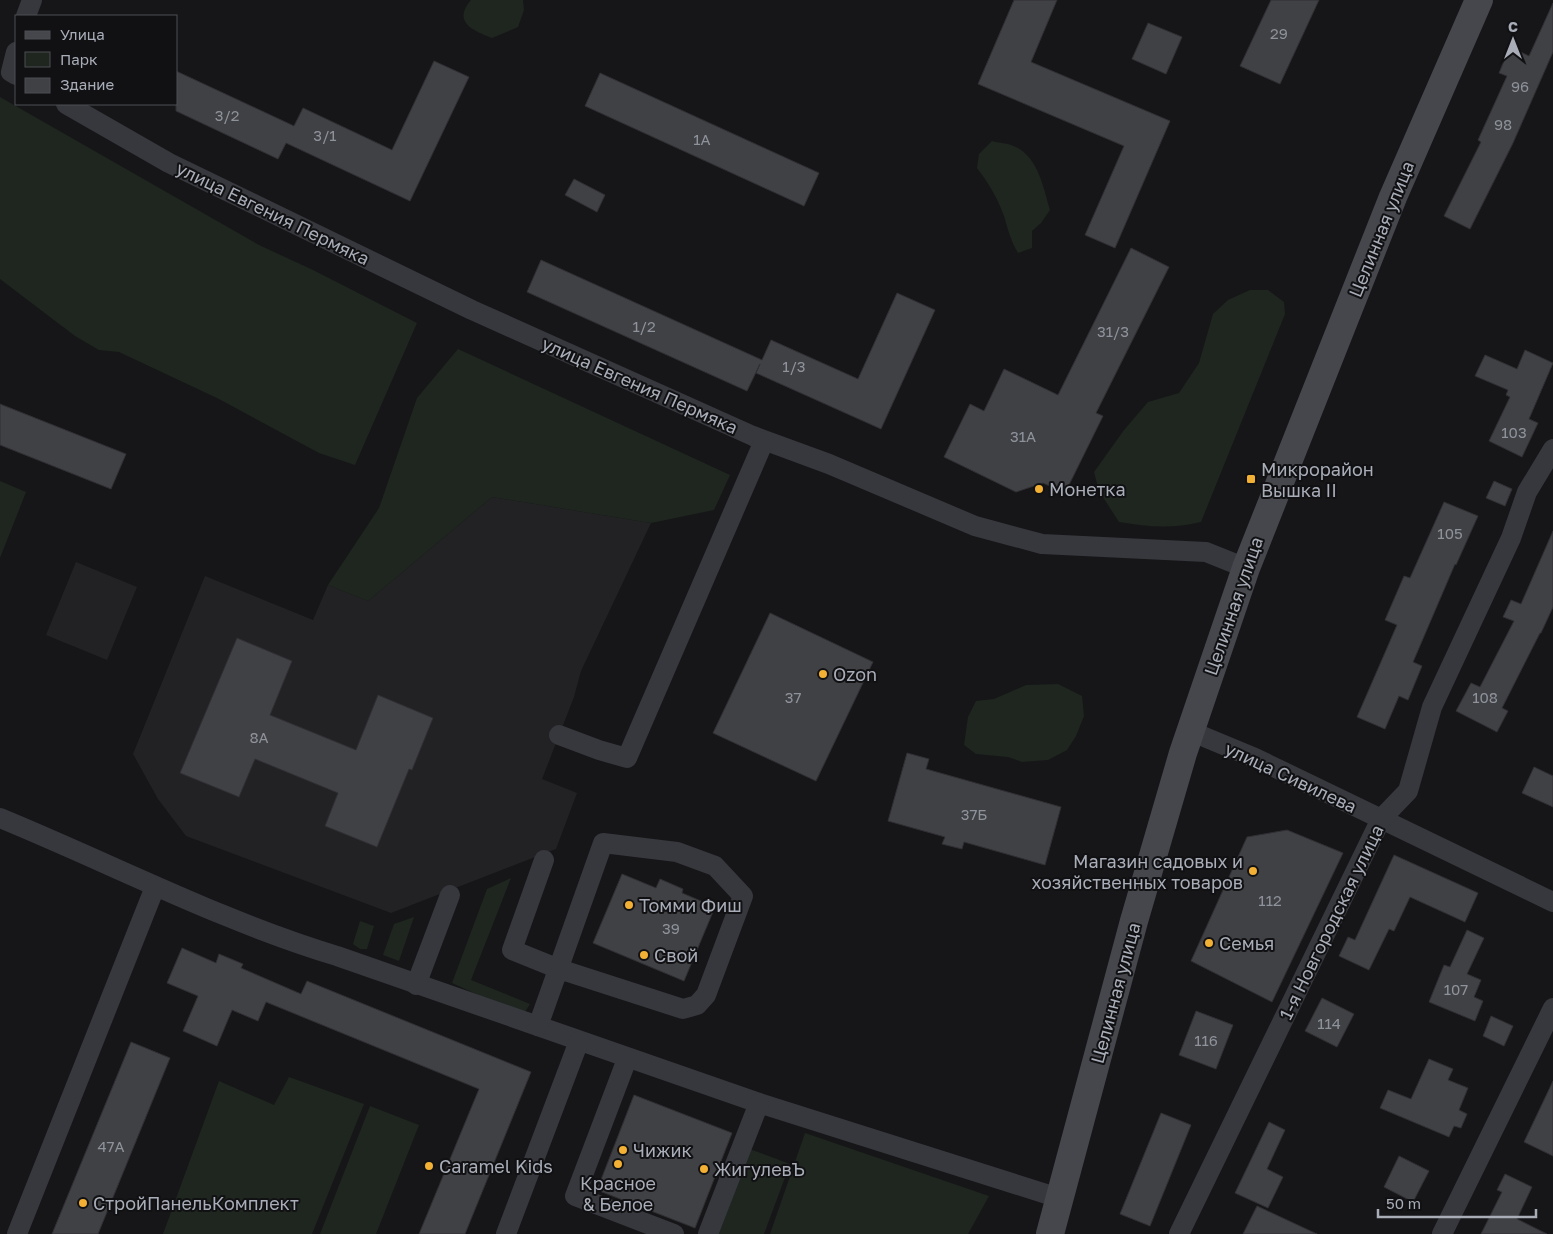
<svg xmlns="http://www.w3.org/2000/svg" width="1553" height="1234" font-family="'Golos Text',sans-serif">
<style>
.built{fill:#222225}
.green{fill:#1e261f}
.building{fill:#404145;stroke:#303034}
.lines{fill:none;stroke-linecap:round;stroke-linejoin:round}
.street{stroke:#37383d;stroke-width:20}
.secondary{stroke:#45474d;stroke-width:28}
.poi-dot{fill:#f2b134;stroke:#111113;stroke-width:2}
.labels{text-anchor:middle;dominant-baseline:central;stroke-width:4;stroke-linejoin:round;paint-order:stroke}
.number-label{font-size:15px;fill:#8e929b}
.street-label{font-size:18px;fill:#a8adb8;stroke:#111113}
.poi-label{font-size:18px;fill:#a8adb8;stroke:#111113;text-anchor:start}
</style>
<rect width="100%" height="100%" fill="#161618"/>
<g class="built">
<path d="M492,497L651,523L581,671L574,697L542,779L577,793L556,849L391,913L186,836L158,799L133,754L205,576L313,620L328,585L368,601Z"/>
<path d="M76,562L137,587L107,660L46,635Z"/>
</g>
<g class="green">
<path d="M471,0H523L524,10L518,27L492,38C473,31 452,22 471,0Z"/>
<path d="M0,97L259,245L313,270L417,323L355,465L319,453L219,399L119,352L99,350L75,336L0,279Z"/>
<path d="M992,141C998,143 1006,143 1011,145C1038,154 1043,187 1050,210L1041,223L1032,231V248L1018,253C1011,241 1008,230 1004,216C998,199 988,182 977,168L979,154Z"/>
<path d="M1250,290H1268L1284,302L1285,314L1201,522C1172,529 1148,527 1119,522L1099,491L1094,472L1124,430L1148,402L1179,393L1199,363L1213,314L1228,300Z"/>
<path d="M458,349L730,475L714,510L651,523L492,497L368,601L328,585L379,508L417,398Z"/>
<path d="M0,481L26,492L0,558Z"/>
<path d="M1058,684L1082,696L1084,716L1076,736L1067,750L1048,760L1022,762L1008,757L976,754L964,745L968,717L976,701L994,699L1026,685Z"/>
<path d="M511,878L471,980L530,1004L525,1012H515L452,983L487,889Z"/>
<path d="M414,917L399,961L383,955L394,924Z"/>
<path d="M360,921L374,926L367,949H360L353,944Z"/>
<path d="M289,1077L364,1104L312,1234H163L219,1081L274,1105Z"/>
<path d="M370,1106L419,1125L376,1234H320Z"/>
<path d="M805,1133L989,1196L968,1234H770Z"/>
<path d="M747,1148L790,1164L764,1234H716Z"/>
</g>
<g class="building">
<path d="M1014,0H1057L1031,62L1170,121L1115,248L1085,235L1124,146L978,84Z"/>
<path d="M1271,0H1319L1280,84L1240,66Z"/>
<path d="M1553,3V52L1513,143L1470,229L1444,216L1481,142L1478,140L1507,76L1499,73L1510,47L1529,56Z"/>
<path d="M1148,23L1182,37L1166,74L1132,59Z"/>
<path d="M434,61L469,77L410,201L286,143L278,159L176,111V71L294,126L303,108L392,150Z"/>
<path d="M600,73L819,173L804,206L585,106Z"/>
<path d="M574,179L605,195L597,212L565,195Z"/>
<path d="M1131,248L1169,267L1096,413L1103,416L1065,493L1043,483L1016,492L944,457L970,404L984,411L1004,369L1058,395Z"/>
<path d="M541,260L762,360L771,340L858,379L897,293L935,310L881,429L756,373L760,364L747,391L527,292Z"/>
<path d="M1525,350L1553,363L1529,419L1538,423L1522,457L1489,441L1510,397L1506,395L1508,390L1475,376L1485,355L1517,369Z"/>
<path d="M0,404L126,454L111,489L0,445Z"/>
<path d="M1494,481L1512,489L1505,506L1486,498Z"/>
<path d="M1444,502L1478,516L1456,565L1455,564L1413,662L1422,666L1408,700L1399,696L1385,729L1357,717L1397,625L1385,620L1404,576L1410,578Z"/>
<path d="M1553,531V607L1541,633H1540L1502,708L1508,711L1497,732L1456,711L1471,683L1480,687L1514,621L1503,617L1511,600L1521,604Z"/>
<path d="M770,613L873,662L816,781L713,733Z"/>
<path d="M237,638L292,661L270,715L356,750L378,695L433,718L412,770L409,769L377,847L325,826L338,793L255,759L239,797L180,773Z"/>
<path d="M907,753L929,759L926,769L1061,807L1045,865L964,842L962,849L942,844L945,837L888,821Z"/>
<path d="M1534,767L1553,776V807L1522,793Z"/>
<path d="M1287,830L1343,853L1272,1002L1191,961L1247,837Z"/>
<path d="M1394,855L1478,893L1465,922L1410,897L1394,931L1389,929L1369,970L1339,956L1348,937L1355,940Z"/>
<path d="M622,874L656,888L660,879L683,889L682,893L715,907L684,981L593,943Z"/>
<path d="M1467,930L1484,938L1467,974L1481,980L1474,997L1483,1001L1475,1021L1429,1002L1444,965L1450,967Z"/>
<path d="M182,948L216,963L219,954L243,964L241,968L301,994L307,981L531,1072L465,1234H419L479,1089L266,1002L258,1021L232,1010L217,1046L183,1031L198,996L167,983Z"/>
<path d="M1322,998L1354,1014L1337,1047L1305,1031Z"/>
<path d="M1196,1011L1233,1025L1216,1069L1179,1055Z"/>
<path d="M1491,1016L1513,1026L1504,1046L1483,1036Z"/>
<path d="M131,1042L170,1058L98,1234H52Z"/>
<path d="M1429,1059L1453,1069L1448,1080L1468,1088L1459,1110L1467,1114L1461,1128L1454,1126L1449,1137L1380,1108L1388,1090L1411,1099Z"/>
<path d="M1553,1081V1156L1524,1142Z"/>
<path d="M634,1095L732,1133L695,1228L597,1190Z"/>
<path d="M1161,1113L1191,1125L1150,1226L1120,1214Z"/>
<path d="M1269,1122L1285,1130L1267,1169L1283,1177L1268,1208L1235,1193Z"/>
<path d="M1399,1156L1429,1171L1413,1202L1384,1187Z"/>
<path d="M1505,1174L1532,1187L1517,1219L1547,1234H1481L1502,1192L1497,1190Z"/>
<path d="M1257,1206L1317,1234H1243Z"/>
</g>
<g class="lines">
<g class="street">
<path d="M26,16L32,0"/>
<path d="M16,52L11,72L16,75"/>
<path d="M66,104L169,163L472,310L753,436L829,464L975,526L1042,544L1206,552L1246,568"/>
<path d="M1190,731L1255,758L1553,902"/>
<path d="M559,735L599,750L627,758L764,441"/>
<path d="M0,818C112,864 221,921 337,956L759,1103L1059,1198"/>
<path d="M416,985L450,895"/>
<path d="M538,1026L603,843L677,852L715,866L743,896L706,995L697,1005L683,1009L559,969L512,950L544,860"/>
<path d="M627,1059L575,1196L674,1234"/>
<path d="M17,1234L155,887"/>
<path d="M506,1234L579,1041"/>
<path d="M708,1234L759,1103"/>
<path d="M1179,1234L1381,819L1408,791L1432,707L1511,538L1527,492L1553,449"/>
<path d="M1442,1234L1553,1008"/>
</g>
<path class="secondary" d="M1050,1234L1134,921L1183,753L1246,568L1393,197L1479,0"/>
</g>
<g class="poi-dot">
<rect x="1246" y="474" width="10" height="10" rx="2.5"/>
<circle cx="1039" cy="489" r="5"/>
<circle cx="823" cy="674" r="5"/>
<circle cx="1253" cy="871" r="5"/>
<circle cx="629" cy="905" r="5"/>
<circle cx="1209" cy="943" r="5"/>
<circle cx="644" cy="955" r="5"/>
<circle cx="623" cy="1150" r="5"/>
<circle cx="618" cy="1164" r="5"/>
<circle cx="429" cy="1166" r="5"/>
<circle cx="704" cy="1169" r="5"/>
<circle cx="83" cy="1203" r="5"/>
</g>
<g class="labels">
<g class="number-label">
<text x="1279" y="33">29</text>
<text x="1520" y="86">96</text>
<text x="227" y="115">3/2</text>
<text x="1503" y="124">98</text>
<text x="325" y="135">3/1</text>
<text x="702" y="139">1А</text>
<text x="644" y="326">1/2</text>
<text x="1113" y="331">31/3</text>
<text x="794" y="366">1/3</text>
<text x="1514" y="432">103</text>
<text x="1023" y="436">31А</text>
<text x="1450" y="533">105</text>
<text x="793" y="697">37</text>
<text x="1485" y="697">108</text>
<text x="259" y="737">8А</text>
<text x="974" y="814">37Б</text>
<text x="1270" y="900">112</text>
<text x="671" y="928">39</text>
<text x="1456" y="989">107</text>
<text x="1329" y="1023">114</text>
<text x="1206" y="1040">116</text>
<text x="111" y="1146">47А</text>
</g>
<g class="street-label">
<text transform="translate(273 213) rotate(26)">улица Евгения Пермяка</text>
<text transform="translate(1381 229) rotate(-68)">Целинная улица</text>
<text transform="translate(640 385) rotate(24)">улица Евгения Пермяка</text>
<text transform="translate(1233 606) rotate(-71)">Целинная улица</text>
<text transform="translate(1291 777) rotate(25)">улица Сивилева</text>
<text transform="translate(1331 922) rotate(-64)">1-я Новгородская улица</text>
<text transform="translate(1115 993) rotate(-75)">Целинная улица</text>
</g>
<g class="poi-label">
<text x="1261" y="469">Микрорайон<tspan x="1261" dy="21">Вышка II</tspan></text>
<text x="1049" y="489">Монетка</text>
<text x="833" y="674">Ozon</text>
<text x="1243" y="861" text-anchor="end">Магазин садовых и<tspan x="1243" dy="21">хозяйственных товаров</tspan></text>
<text x="639" y="905">Томми Фиш</text>
<text x="1219" y="943">Семья</text>
<text x="654" y="955">Свой</text>
<text x="633" y="1150">Чижик</text>
<text x="439" y="1166">Caramel Kids</text>
<text x="714" y="1169">ЖигулевЪ</text>
<text x="618" y="1183" text-anchor="middle">Красное<tspan x="618" dy="21">&amp; Белое</tspan></text>
<text x="93" y="1203">СтройПанельКомплект</text>
</g>
</g>
<rect x="15" y="15" width="162" height="90" fill="#111113" stroke="#4d4f55"/>
<rect x="25" y="31" width="25" height="8" fill="#45474d" stroke="#4d4f55"/>
<text x="60" y="40" font-size="15" fill="#a8adb8">Улица</text>
<rect x="25" y="52" width="25" height="15" fill="#1e261f" stroke="#4d4f55"/>
<text x="60" y="65" font-size="15" fill="#a8adb8">Парк</text>
<rect x="25" y="78" width="25" height="15" fill="#404145" stroke="#4d4f55"/>
<text x="60" y="90" font-size="15" fill="#a8adb8">Здание</text>
<g transform="translate(1513 40)" stroke="#111113" stroke-width="4" paint-order="stroke">
<path d="M0-4L9 19L0 12L-9 19Z" fill="#a8adb8"/>
<text y="-8" font-size="14" font-weight="bold" text-anchor="middle" fill="#a8adb8">С</text>
</g>
<path d="M1378 1209v8h158v-8" fill="none" stroke="#a8adb8" stroke-width="2.5"/>
<text x="1386" y="1209" font-size="15" fill="#a8adb8" stroke="#111113" stroke-width="4" paint-order="stroke">50 m</text>
</svg>
